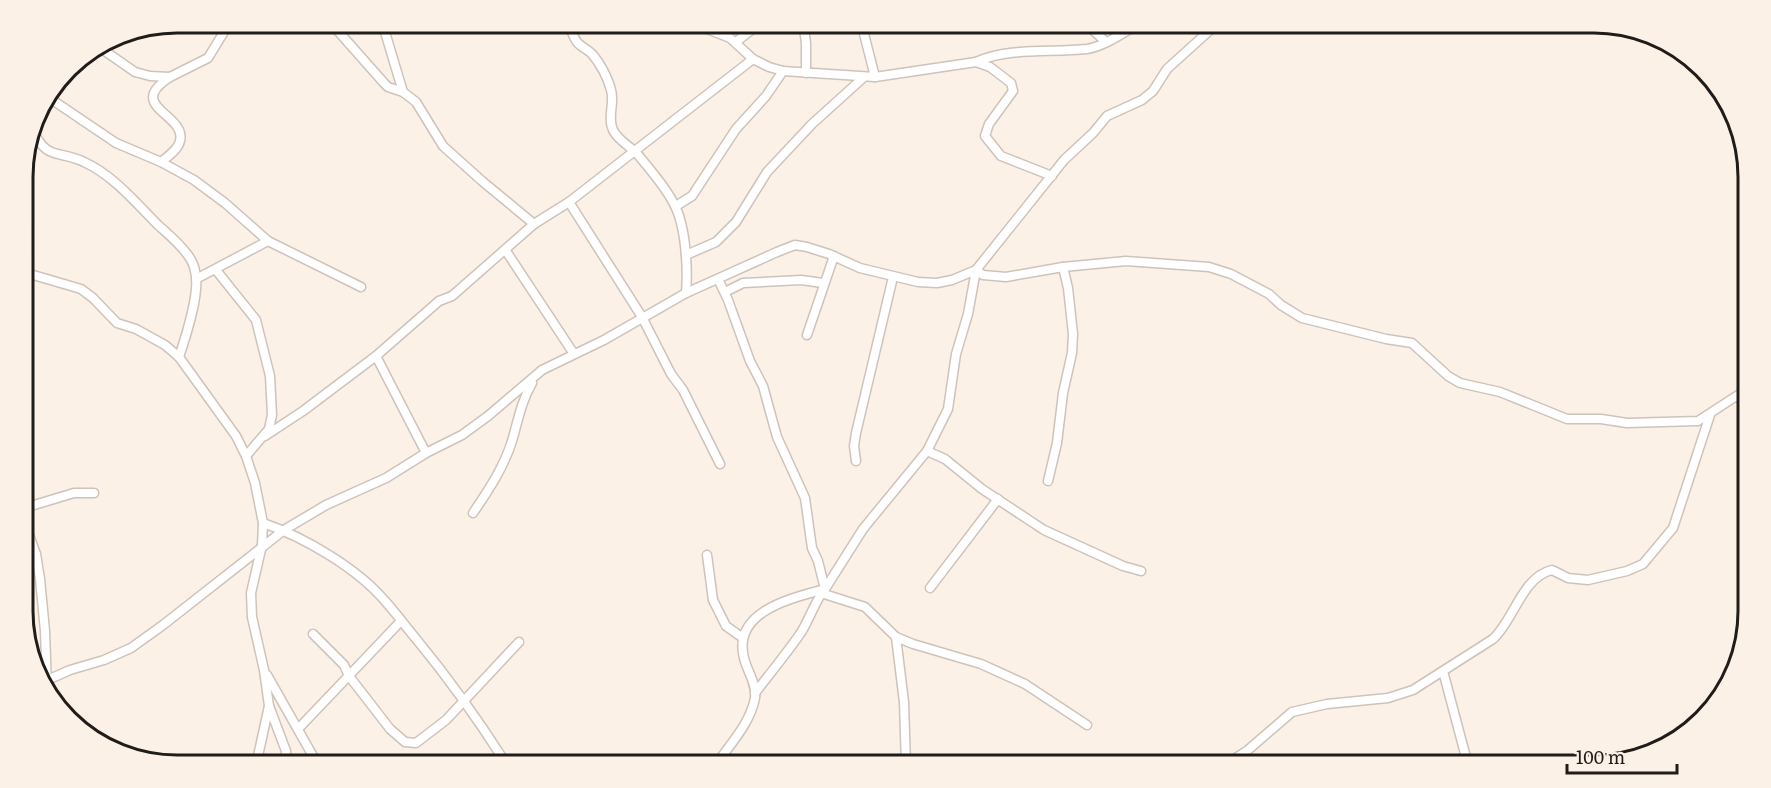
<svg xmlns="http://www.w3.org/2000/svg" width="1771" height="788" font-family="Literata,serif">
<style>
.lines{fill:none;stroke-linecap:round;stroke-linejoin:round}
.street-casing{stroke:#cec3ba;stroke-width:11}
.street{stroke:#fff;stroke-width:8}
.rim{fill:none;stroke:#201c19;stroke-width:3}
</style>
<rect width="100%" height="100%" fill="#fcf1e7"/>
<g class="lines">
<defs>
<g id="street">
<path d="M216,22L223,33"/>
<path d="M330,22L384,83L388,87L403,92L416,102L443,146L482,181L534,224"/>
<path d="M382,22L403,92"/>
<path d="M567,22C571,28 573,37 577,42C581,47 587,49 592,54C600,63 608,78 611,90C615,103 607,117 613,130C619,142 631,146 639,156C651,171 665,186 674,204C686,226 688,269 686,293"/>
<path d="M699,22L707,29L730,38L753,59L769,67L783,71L875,77L976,62L990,67L1011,83L1013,91L989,124L985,136L1001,156L1052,176"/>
<path d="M803,22L806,43V73"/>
<path d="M861,22L875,77"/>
<path d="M1084,22L1106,42"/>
<path d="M736,42L750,31L755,22"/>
<path d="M99,47L135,72L150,76L170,77L208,58L230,22"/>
<path d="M976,62C1009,47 1051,53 1087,49C1106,46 1125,31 1142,22"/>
<path d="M48,97L116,143L161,162L194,180L225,203L268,241L361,287"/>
<path d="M33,130C46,161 60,150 84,162C113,175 136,203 158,225C168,234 179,243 187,254C191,259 194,265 195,271C201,291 186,336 179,357"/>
<path d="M161,162C168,156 178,150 180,141C187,114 124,107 170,77"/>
<path d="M569,202L642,317L671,374L683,390L720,464"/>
<path d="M676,206L692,196L736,129L766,96L783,71"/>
<path d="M506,251L574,354"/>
<path d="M686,255L716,242L736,222L767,172L812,124L864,77"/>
<path d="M216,270L256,320L270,376L272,415L269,429L246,456"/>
<path d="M23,272L81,289L93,298L117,323L136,329L165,345L179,357L236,436L246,456L255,483L263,523L262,545L251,593L252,617L264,670L269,706L286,751V765"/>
<path d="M196,279L268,241"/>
<path d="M718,279L728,300L750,361L763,386L777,437L805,498L812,548L818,561L825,589C819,594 808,621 802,631C788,652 771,672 755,693"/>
<path d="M725,292L743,283L801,280L823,283"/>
<path d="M807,335L834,256"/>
<path d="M376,356L426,453"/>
<path d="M265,436L303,411L376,356L439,301L452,296L534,224L569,202L753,59"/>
<path d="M927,451L945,459L982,489L1044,530L1123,566L1141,571"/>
<path d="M856,461L854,446L856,433L893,277"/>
<path d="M1048,481L1057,443L1063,393L1072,353L1073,334L1068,288L1063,267"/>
<path d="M24,508L74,493H94"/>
<path d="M473,513C488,491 504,467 512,441C518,421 521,402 532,383"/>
<path d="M24,522L36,554L40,579L45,631L47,687"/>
<path d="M263,523C304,537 357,568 385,601C396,613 406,627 417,640C450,680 479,721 507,765"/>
<path d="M707,555L713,600L726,626L743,638"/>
<path d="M930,588L998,499"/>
<path d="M821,593L865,607L896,637L913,644L981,664L1025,684L1087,725"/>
<path d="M313,634L344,665L349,676L390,729L405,742L416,743L446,720L519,642"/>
<path d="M896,637L904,702L906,765"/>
<path d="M1443,671L1468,765"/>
<path d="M267,675L318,765"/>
<path d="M45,681L70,670L104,660L131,648L163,625L284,530L326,505L386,478L426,453L462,435L488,416L542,370L604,340L686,293L777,252L795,245L807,247L829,254L860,268L918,282L937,283L952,280L976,270L983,275L1006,277L1063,267L1126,261L1209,267L1231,274L1269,294L1281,305L1302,318L1386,339L1412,343L1448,376L1460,383L1500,392L1567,419H1601L1627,423L1698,421L1738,395L1740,399L1748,396"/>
<path d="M298,729L401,621"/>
<path d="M256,765L269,706"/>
<path d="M716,765C730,744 750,724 755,698C757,684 747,671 744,658C732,611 792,598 825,589L863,529L927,451L948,409L956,354L968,314L976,270L1064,160L1093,133L1107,116L1142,100L1153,91L1167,69L1219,22"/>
<path d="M1225,765L1248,750L1292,712L1327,704L1388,698L1413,690L1493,639C1514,620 1522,577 1552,570L1568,578L1588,580L1627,571L1643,564L1673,528L1710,415"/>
</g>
</defs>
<use href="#street" class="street-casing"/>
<use href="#street" class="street"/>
</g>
<path d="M0 0H1771V788H0ZM177 33H1594A144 144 0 0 1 1738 177V611A144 144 0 0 1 1594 755H177A144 144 0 0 1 33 611V177A144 144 0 0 1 177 33Z" fill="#fcf1e7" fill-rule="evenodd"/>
<path class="rim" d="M177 33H1594A144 144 0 0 1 1738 177V611A144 144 0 0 1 1594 755H177A144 144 0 0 1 33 611V177A144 144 0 0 1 177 33Z"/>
<path d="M1567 764v9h110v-9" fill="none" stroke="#201c19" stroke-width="3"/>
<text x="1576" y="764" font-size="18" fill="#201c19" stroke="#fcf1e7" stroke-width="4.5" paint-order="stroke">100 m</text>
</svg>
